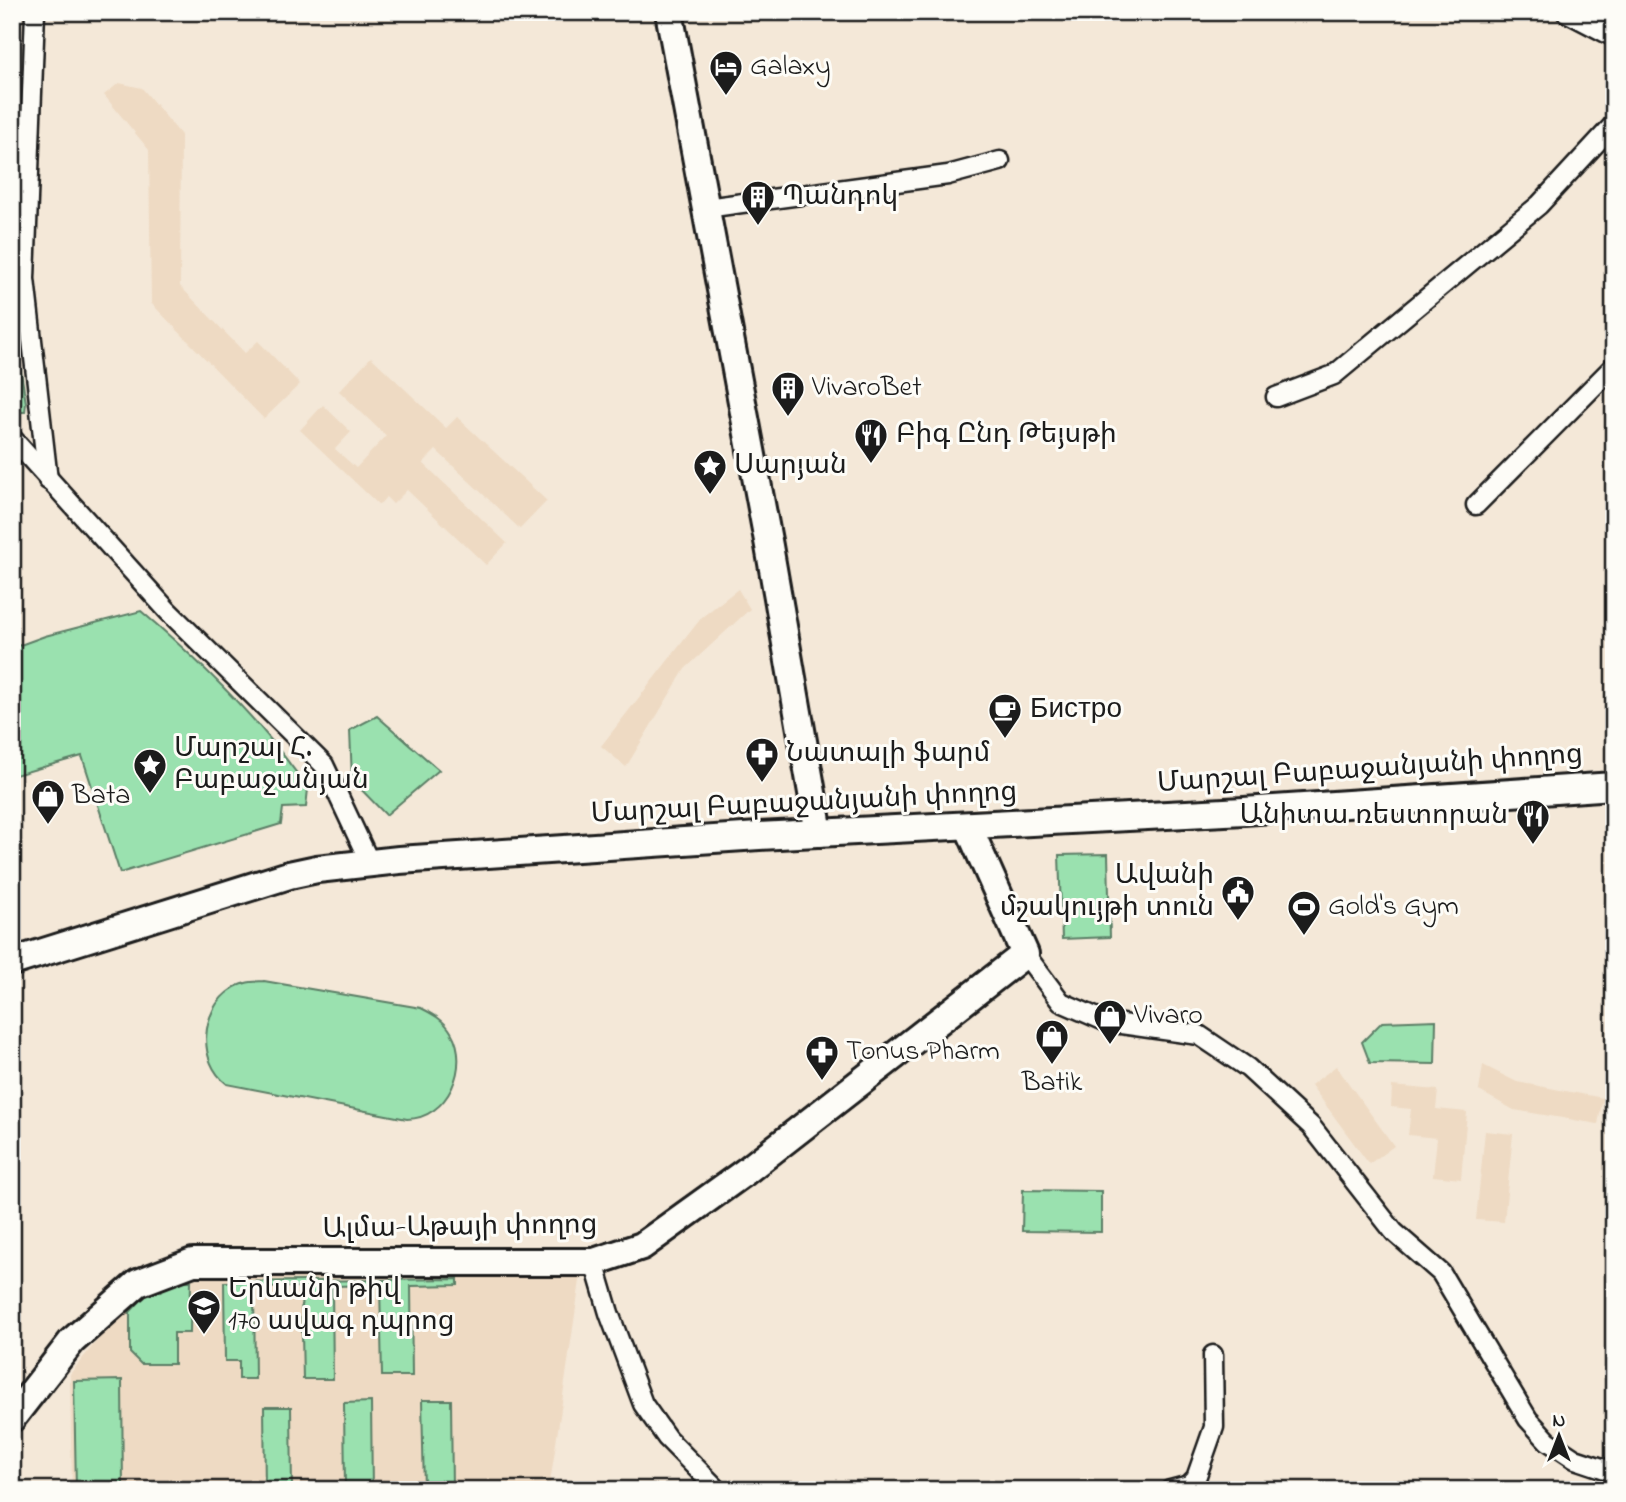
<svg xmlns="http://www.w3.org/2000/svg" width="1626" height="1502" font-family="'Indie Flower','Noto Sans Armenian',sans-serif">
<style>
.built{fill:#eedac3}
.green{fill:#9ae1af;stroke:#5b7e66;stroke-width:2}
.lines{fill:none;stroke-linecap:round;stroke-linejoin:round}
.street-casing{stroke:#1c1c1c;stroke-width:23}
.secondary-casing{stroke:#1c1c1c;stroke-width:32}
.street{stroke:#fdfcf7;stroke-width:18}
.secondary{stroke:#fdfcf7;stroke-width:26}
.labels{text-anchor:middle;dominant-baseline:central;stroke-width:6;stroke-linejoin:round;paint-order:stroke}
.poi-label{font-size:28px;fill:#1c1c1c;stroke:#fdfcf7;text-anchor:start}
.street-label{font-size:28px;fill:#1c1c1c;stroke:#fdfcf7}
</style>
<rect width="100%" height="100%" fill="#f4e8d8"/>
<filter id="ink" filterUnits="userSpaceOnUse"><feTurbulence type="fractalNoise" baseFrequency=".0143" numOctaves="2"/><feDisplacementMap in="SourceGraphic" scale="14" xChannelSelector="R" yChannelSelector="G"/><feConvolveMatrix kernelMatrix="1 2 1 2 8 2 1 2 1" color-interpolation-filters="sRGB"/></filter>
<g filter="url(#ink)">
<g class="built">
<path d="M119,83L142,88L181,135L180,286L245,353L258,341L300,384L264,419L151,303L149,150L104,95Z"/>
<path d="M371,357L446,428L457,417L547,501L520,529L436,450L423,463L507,543L486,565L407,490L393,504L386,497L379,505L300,430L323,405L351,432L335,449L356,468L386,436L339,391Z"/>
<path d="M738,589L750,609L685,669L626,767L601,746L702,617Z"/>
<path d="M1483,1065L1517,1082L1603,1098L1598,1124L1514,1110L1479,1091Z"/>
<path d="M1336,1066L1394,1146L1369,1164L1311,1085Z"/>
<path d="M1392,1086L1438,1090L1436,1109L1467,1112L1461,1179L1433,1176L1437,1138L1408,1135L1411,1109L1391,1107Z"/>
<path d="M1485,1131L1513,1134L1504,1222L1476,1220Z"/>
<path d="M581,1274L549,1490H72L70,1374L149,1276Z"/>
</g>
<g class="green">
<path d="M12,317L26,403L25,412H16L12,403Z"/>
<path d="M141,611C201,662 263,723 308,789L306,807L283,808L281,824L120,873L82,756L12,776V648L45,636Z"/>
<path d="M377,716L439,770L386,815L352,780L350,730Z"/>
<path d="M1108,854L1110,937L1062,939L1059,855Z"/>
<path d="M264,981L421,1008C433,1014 444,1020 451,1032C471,1065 448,1119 407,1119L227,1084C197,1062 200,1009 232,989C241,982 253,982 264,981Z"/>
<path d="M1436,1020L1435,1064L1370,1063L1362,1042L1382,1022Z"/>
<path d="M1023,1190L1101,1191V1232L1022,1231Z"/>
<path d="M458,1279V1285L411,1286L412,1376H382L380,1285L332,1286L333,1379H303L301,1287L254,1288L255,1379H239V1361H225L224,1282Z"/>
<path d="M159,1281H191L190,1333H174V1364H141L130,1353V1312Z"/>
<path d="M122,1380L123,1490H76L74,1381Z"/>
<path d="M422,1400H451L452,1490H424Z"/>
<path d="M371,1402L372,1490H345L344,1403Z"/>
<path d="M264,1407H291L292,1490H265Z"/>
</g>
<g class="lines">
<defs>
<g id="street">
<path d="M35,12L25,279L48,480"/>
<path d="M1566,12L1614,37"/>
<path d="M706,208L948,175L1000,161"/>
<path d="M1276,397L1334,375L1539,205L1614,124"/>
<path d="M12,438L168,611L324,765L370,863"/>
<path d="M1476,505L1614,366"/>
<path d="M1025,954L1061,1002L1107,1022L1199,1035L1248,1068L1311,1126L1394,1232L1441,1273L1528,1419L1548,1441L1575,1459L1614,1472"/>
<path d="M594,1262L609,1313L643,1404L667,1438L718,1490"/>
<path d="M1170,1490L1189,1485L1196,1478L1214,1427L1213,1355"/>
</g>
<g id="secondary">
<path d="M669,12L769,546L819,833"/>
<path d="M12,962L289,875L317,869L399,860L759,836L1244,811L1614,786"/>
<path d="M12,1418L72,1341L138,1283L193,1262H594L642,1246L745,1172L1025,954L968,826"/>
</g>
</defs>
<use href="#street" class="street-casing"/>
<use href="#secondary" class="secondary-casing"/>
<use href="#street" class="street"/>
<use href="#secondary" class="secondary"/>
</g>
</g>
<defs>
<symbol id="hotel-pin" viewBox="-11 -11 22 30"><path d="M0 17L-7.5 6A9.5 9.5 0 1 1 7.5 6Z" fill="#1c1c1c" stroke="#fdfcf7"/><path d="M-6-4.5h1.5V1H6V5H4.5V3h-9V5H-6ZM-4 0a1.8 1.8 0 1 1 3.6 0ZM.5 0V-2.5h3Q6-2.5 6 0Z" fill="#fff"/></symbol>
<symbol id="building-pin" viewBox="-11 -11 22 30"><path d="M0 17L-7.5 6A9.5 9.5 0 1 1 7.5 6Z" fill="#1c1c1c" stroke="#fdfcf7"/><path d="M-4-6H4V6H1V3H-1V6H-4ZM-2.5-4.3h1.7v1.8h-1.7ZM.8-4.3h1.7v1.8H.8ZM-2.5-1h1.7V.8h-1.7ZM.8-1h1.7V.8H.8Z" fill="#fff"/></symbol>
<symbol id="restaurant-pin" viewBox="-11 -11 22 30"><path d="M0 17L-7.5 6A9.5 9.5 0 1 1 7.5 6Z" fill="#1c1c1c" stroke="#fdfcf7"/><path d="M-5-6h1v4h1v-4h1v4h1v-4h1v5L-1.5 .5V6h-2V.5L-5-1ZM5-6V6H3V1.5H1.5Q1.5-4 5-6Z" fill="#fff"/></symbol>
<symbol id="sight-pin" viewBox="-11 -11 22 30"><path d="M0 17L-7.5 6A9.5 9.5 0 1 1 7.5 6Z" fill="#1c1c1c" stroke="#fdfcf7"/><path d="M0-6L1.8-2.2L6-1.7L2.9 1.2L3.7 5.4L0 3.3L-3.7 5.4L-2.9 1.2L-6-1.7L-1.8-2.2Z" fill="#fff"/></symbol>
<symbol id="cafe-pin" viewBox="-11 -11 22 30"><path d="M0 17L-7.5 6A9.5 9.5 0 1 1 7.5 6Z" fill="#1c1c1c" stroke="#fdfcf7"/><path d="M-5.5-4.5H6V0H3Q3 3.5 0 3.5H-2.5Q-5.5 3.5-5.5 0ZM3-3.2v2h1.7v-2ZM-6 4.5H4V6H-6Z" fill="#fff"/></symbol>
<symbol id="pharmacy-pin" viewBox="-11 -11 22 30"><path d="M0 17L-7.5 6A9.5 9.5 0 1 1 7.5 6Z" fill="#1c1c1c" stroke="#fdfcf7"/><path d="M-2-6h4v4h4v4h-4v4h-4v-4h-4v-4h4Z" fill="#fff"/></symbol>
<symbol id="shop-pin" viewBox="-11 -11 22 30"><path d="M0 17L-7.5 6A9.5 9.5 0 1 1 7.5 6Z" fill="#1c1c1c" stroke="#fdfcf7"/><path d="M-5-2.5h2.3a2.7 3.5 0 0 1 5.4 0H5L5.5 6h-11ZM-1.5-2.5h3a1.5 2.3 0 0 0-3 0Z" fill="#fff"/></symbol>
<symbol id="civic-pin" viewBox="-11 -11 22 30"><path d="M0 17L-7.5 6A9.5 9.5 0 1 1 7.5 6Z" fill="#1c1c1c" stroke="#fdfcf7"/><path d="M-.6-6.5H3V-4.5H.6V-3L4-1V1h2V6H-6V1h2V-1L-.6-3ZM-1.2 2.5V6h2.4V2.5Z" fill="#fff"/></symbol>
<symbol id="stadium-pin" viewBox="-11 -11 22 30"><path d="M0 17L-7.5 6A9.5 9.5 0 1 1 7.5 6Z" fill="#1c1c1c" stroke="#fdfcf7"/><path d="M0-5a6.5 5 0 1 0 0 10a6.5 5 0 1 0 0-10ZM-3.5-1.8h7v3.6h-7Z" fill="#fff"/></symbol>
<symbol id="school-pin" viewBox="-11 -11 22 30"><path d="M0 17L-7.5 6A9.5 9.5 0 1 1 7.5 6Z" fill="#1c1c1c" stroke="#fdfcf7"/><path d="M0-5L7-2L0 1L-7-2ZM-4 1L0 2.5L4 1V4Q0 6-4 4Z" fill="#fff"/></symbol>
</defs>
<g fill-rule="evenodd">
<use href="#hotel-pin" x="707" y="48" width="38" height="52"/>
<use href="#building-pin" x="739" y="178" width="38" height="52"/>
<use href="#building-pin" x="769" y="369" width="38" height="52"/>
<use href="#restaurant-pin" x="852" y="416" width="38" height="52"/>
<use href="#sight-pin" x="691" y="447" width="38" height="52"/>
<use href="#cafe-pin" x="986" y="691" width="38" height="52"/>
<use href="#pharmacy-pin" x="743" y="735" width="38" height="52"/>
<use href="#sight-pin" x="131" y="746" width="38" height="52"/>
<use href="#shop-pin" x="29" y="777" width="38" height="52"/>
<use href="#restaurant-pin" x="1514" y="797" width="38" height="52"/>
<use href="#civic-pin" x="1219" y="873" width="38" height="52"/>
<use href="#stadium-pin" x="1285" y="888" width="38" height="52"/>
<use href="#shop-pin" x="1091" y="997" width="38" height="52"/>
<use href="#shop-pin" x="1033" y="1017" width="38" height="52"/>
<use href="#pharmacy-pin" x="803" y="1033" width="38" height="52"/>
<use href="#school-pin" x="185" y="1287" width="38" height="52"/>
</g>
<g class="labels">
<g class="poi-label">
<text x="750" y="67">Galaxy</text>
<text x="782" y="197">Պանդոկ</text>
<text x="812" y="388">VivaroBet</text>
<text x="896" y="435">Բիգ Ընդ Թեյսթի</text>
<text x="734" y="466">Սարյան</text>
<text x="1030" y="710">Бистро</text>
<text x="174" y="749">Մարշալ Հ.<tspan x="174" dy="32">Բաբաջանյան</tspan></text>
<text x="786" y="754">Նատալի ֆարմ</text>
<text x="72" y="796">Bata</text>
<text x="1508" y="816" text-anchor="end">Անիտա ռեստորան</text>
<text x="1214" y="876" text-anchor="end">Ավանի<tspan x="1214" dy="32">մշակույթի տուն</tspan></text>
<text x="1328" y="907">Gold's Gym</text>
<text x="1134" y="1016">Vivaro</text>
<text x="846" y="1052">Tonus Pharm</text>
<text x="1052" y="1083" text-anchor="middle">Batik</text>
<text x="228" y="1290">Երևանի թիվ<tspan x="228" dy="32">170 ավագ դպրոց</tspan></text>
</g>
<g class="street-label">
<text transform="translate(1370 770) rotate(-4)">Մարշալ Բաբաջանյանի փողոց</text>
<text transform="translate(804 804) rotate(-3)">Մարշալ Բաբաջանյանի փողոց</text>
<text transform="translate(460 1228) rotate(-1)">Ալմա-Աթայի փողոց</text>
</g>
</g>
<rect width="1626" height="1502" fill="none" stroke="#fdfcf7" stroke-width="42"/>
<rect x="21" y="21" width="1584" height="1460" fill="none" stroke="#1c1c1c" stroke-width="2.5" filter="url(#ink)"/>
<g transform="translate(1559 1436)" stroke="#fdfcf7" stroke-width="5" paint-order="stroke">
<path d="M0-5L12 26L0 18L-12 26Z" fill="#1c1c1c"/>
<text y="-10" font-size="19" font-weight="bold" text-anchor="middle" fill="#1c1c1c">N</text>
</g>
</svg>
